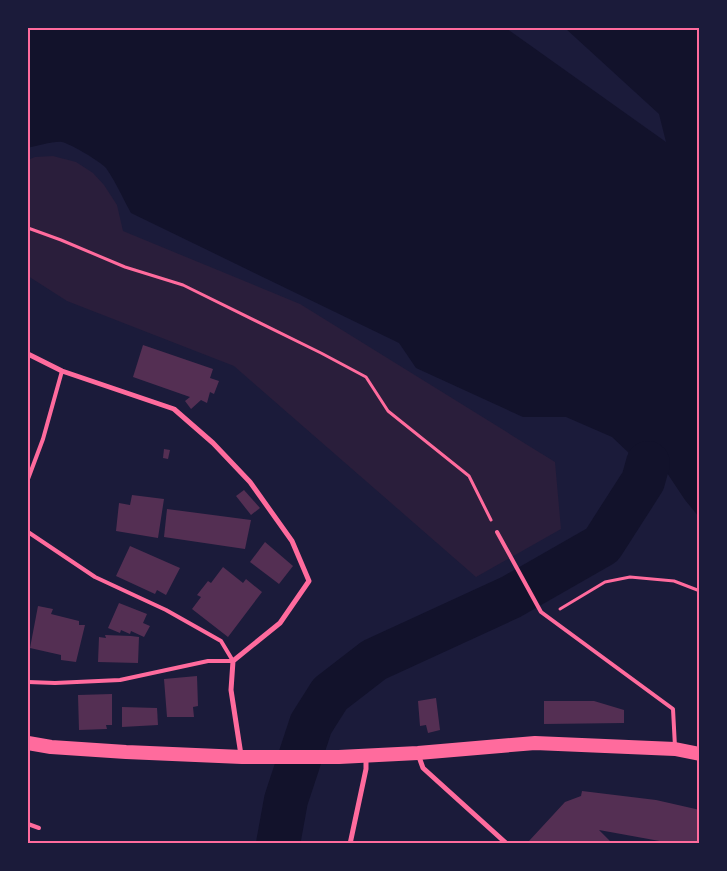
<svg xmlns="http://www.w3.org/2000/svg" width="727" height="871" font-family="'Archivo Narrow',sans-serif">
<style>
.green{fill:#2a1e3b}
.water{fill:#12122b}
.pier{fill:#1b1b3a}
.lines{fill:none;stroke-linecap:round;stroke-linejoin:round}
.river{stroke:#12122b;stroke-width:44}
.building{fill:#542f53}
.path{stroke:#ff6b9d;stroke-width:3}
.service{stroke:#ff6b9d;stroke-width:4}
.minor{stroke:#ff6b9d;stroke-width:5}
.trunk{stroke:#ff6b9d;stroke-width:14}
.neatline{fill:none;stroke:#ff6b9d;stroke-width:2}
</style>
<rect width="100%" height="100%" fill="#1b1b3a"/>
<path class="green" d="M53,156L76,162L93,173L104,185L117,205L123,231L300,304L555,462L561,529L476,577L234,366L67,301L28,276V160L35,157Z"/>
<path class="water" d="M28,28H699V517L685,500L667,473L631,455L612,437L566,417H523L416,368L399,343L131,213C123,199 116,182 106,168C101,162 71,144 62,142C54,141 36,146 28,148Z"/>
<path class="pier" d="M506,28H565L659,114L666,142Z"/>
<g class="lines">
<path class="river" d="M278,844L286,800L311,724L330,694L374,660L511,597L602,545L643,481L648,463"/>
</g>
<g class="building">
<path d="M143,345L213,369L210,378L219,381L214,394L210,392L207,403L201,400L191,409L185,401L190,397L133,377Z"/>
<path d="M164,449L170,450L168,459L163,458Z"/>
<path d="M244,490L260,508L251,515L236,496Z"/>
<path d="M132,495L164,499L158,538L116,531L119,503L130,505Z"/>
<path d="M167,509L251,520L245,549L164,537Z"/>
<path d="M265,542L293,566L279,584L250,562Z"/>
<path d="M130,546L180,568L166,595L157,590L155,594L116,576Z"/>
<path d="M223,567L243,583L246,579L262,592L228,637L192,609L201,597L197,595L208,581L211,583Z"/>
<path d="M119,603L147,614L143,623L150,626L144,637L131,631L130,634L121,630L120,633L108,628Z"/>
<path d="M38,606L53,609L51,614L79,621V625H85L76,662L61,660V655L30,648Z"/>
<path d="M105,635L131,636L139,637L138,663L98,662L99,637L106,638Z"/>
<path d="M197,676L198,706L193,707L194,717H167L164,679Z"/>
<path d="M112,694V725H106L107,729L79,730L78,695Z"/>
<path d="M436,698L440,730L428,733L426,725L420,726L418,701Z"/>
<path d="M544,701H594L624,710V723L544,724Z"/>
<path d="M122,707L157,708L158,725L122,727Z"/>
<path d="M582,791L656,800L700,810V843L694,842L693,844H676L599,830L610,841L608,844H532L529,841L565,802L581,796Z"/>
</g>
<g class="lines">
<g class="path">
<path d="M28,228L61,240L125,267L183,285L321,353L366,377L388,411L469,476L491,520"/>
<path d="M560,609L605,582L630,577L674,581L700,591"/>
</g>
<g class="service">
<path d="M28,479L43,439L62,371"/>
<path d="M28,532L95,577L166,610L221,641L233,661"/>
<path d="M497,532L541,612L673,709L675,747"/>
<path d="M28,682L55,683L120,680L208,661H233"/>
<path d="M28,824L39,828"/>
</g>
<g class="minor">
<path d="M28,354L62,371L174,409L213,443L250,482L292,541L309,581L280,623L233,661L231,690L241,755"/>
<path d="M418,754L423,768L507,844"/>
<path d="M350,844L366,769V756"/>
</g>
<path class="trunk" d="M28,743L51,747L126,752L242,757H339L418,753L535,743L675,749L700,754"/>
</g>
<rect width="727" height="871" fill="none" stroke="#1b1b3a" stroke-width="58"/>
<rect x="29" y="29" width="669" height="813" class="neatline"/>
</svg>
